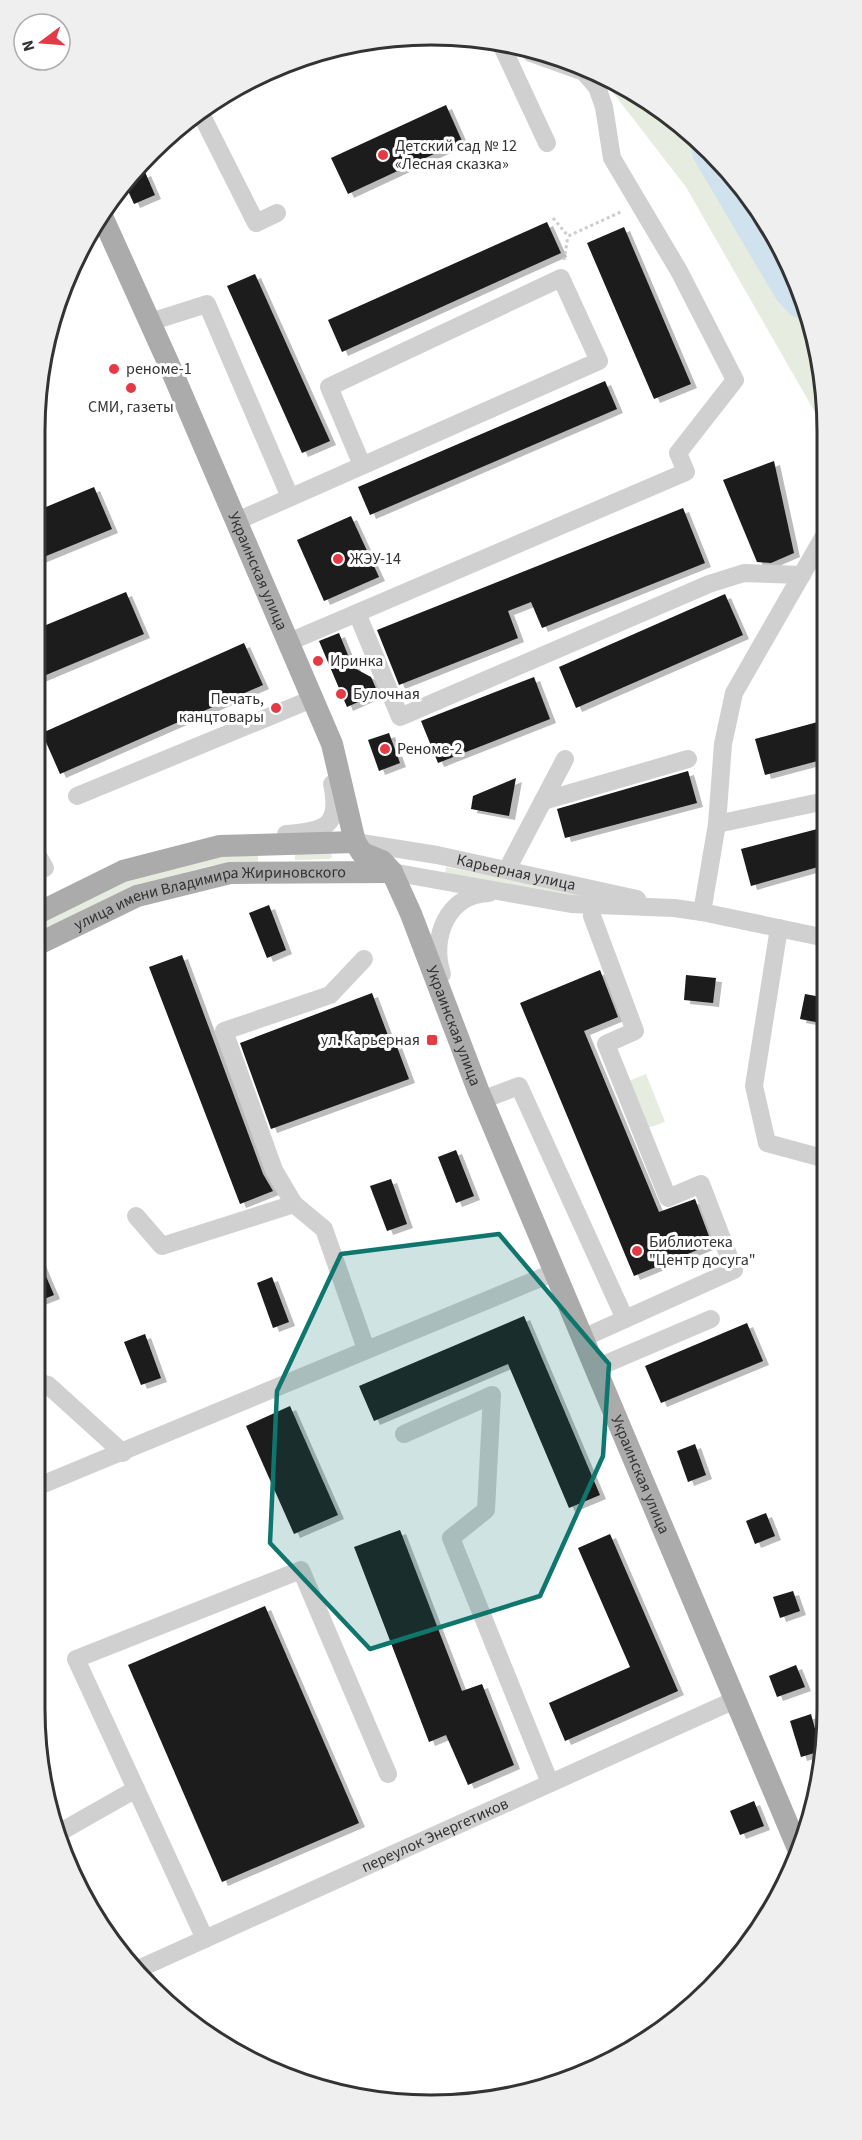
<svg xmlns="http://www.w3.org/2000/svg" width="862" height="2140" font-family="'Source Sans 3',sans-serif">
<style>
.green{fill:#e6ecdf}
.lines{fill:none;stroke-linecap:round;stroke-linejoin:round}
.river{stroke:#cfe2ee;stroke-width:33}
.building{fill:#1a1a1a;filter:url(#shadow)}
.path{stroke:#cdcdcd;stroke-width:3;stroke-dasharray:3 3;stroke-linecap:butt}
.minor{stroke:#d0d0d0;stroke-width:18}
.major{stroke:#ababab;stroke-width:22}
.marked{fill:#0f766e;fill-opacity:0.2;stroke:#0f766e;stroke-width:4.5;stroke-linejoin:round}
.poi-dot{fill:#e63946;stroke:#fff;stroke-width:2}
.labels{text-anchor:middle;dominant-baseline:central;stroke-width:6;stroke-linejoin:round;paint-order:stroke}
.poi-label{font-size:16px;fill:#333;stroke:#fff;text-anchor:start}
.street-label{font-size:16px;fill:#333;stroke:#fff}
.rim{fill:none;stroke:#333;stroke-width:3}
</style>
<defs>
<filter id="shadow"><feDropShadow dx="6" dy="4" stdDeviation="0" flood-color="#0004"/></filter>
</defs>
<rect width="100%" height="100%" fill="#fff"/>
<g class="green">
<path d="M600,76L652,102L729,170L787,256L824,379V428L686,187Z"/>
<path d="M295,853H331L332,857L329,859L295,860Z"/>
<path d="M258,854V862L214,865L132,886L35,934V926L129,879L224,856Z"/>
<path d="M446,867L587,895L586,897L568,895L445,873Z"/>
<path d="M646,1074L665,1122L648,1128L629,1081Z"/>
</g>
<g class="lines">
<path class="river" d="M708,151L790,290L800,301"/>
</g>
<g class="building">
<path d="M446,105L462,141L348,194L331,158Z"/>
<path d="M145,172L155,195L134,204L124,182Z"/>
<path d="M547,222L561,253L342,352L328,320Z"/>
<path d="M624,227L691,384L654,399L587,243Z"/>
<path d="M255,274L330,441L302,453L227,286Z"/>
<path d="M605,381L617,409L370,515L358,487Z"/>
<path d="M774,461L794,553L771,563L757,562L723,480Z"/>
<path d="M94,487L112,529L34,561V512Z"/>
<path d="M683,508L705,563L542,628L531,602L508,611L518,638L399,685L377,630Z"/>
<path d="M351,516L379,577L324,601L297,540Z"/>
<path d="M126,592L144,634L34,680V630Z"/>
<path d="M725,594L743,635L576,708L559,667Z"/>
<path d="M339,633L350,660L356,669L371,677L378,693L347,707L319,641Z"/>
<path d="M244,643L263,685L60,774L42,733Z"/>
<path d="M534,677L550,719L438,763L421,721Z"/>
<path d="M825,720V759L765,775L755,739Z"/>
<path d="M389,733L400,763L379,771L368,740Z"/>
<path d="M688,771L697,803L565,838L557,809Z"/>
<path d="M516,778L509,816L471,809L473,796Z"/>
<path d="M825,827V865L751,886L741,849Z"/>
<path d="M269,905L286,950L267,958L249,913Z"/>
<path d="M182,955L263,1174L273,1191L240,1204L149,967Z"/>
<path d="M600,970L618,1017L584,1031L659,1212L695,1199L712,1244L634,1276L520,1003Z"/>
<path d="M686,975L716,978L713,1003L684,1000Z"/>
<path d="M372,993L392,1046L396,1044L409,1079L271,1129L240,1043Z"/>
<path d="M805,994L826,998V1024L800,1019Z"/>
<path d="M456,1150L474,1196L456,1203L438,1157Z"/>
<path d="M391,1179L407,1224L387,1231L370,1186Z"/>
<path d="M34,1248L54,1295L34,1303Z"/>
<path d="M272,1277L289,1322L273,1328L257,1283Z"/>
<path d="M524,1316L600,1495L569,1508L508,1364L374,1421L359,1386Z"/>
<path d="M747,1323L763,1361L661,1403L645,1366Z"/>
<path d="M145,1334L161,1378L141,1385L124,1342Z"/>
<path d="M290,1406L338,1515L294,1534L246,1426Z"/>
<path d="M695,1444L706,1475L688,1482L677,1451Z"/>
<path d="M766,1513L775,1536L755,1544L746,1521Z"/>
<path d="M400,1530L462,1691L482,1684L514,1765L468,1785L446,1735L429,1742L354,1547Z"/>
<path d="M610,1534L678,1691L565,1741L549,1703L630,1667L578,1548Z"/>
<path d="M793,1591L800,1611L780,1618L773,1597Z"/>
<path d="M265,1606L359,1823L222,1882L128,1665Z"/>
<path d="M796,1665L805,1687L777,1697L769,1676Z"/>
<path d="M811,1714L821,1751L801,1757L790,1721Z"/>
<path d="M754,1801L764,1826L740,1835L730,1811Z"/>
</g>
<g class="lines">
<g class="path">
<path d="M553,218L568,236L623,211"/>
<path d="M564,260L568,236"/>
</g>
<g class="minor">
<path d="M500,42L547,143"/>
<path d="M236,88L278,67"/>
<path d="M199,110L256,223L277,213"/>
<path d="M150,322L207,304L290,497"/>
<path d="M237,521L599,361L561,278L329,387L362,465"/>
<path d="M357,613L686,472L678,453L735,380L679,271L612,158L604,107L597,87L584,72L531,53L527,48"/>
<path d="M289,642L357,613L400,717L709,584L744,573L802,575"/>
<path d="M77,796L312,699"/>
<path d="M543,801L688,759"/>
<path d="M717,824L825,801"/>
<path d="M286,834C325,831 341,827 332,784"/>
<path id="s1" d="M355,842L437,855L637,899"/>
<path d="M34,849L45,868"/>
<path d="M511,862L565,759"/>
<path d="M392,872L571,904L674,908L702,912L826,938"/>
<path d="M702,912L717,824L723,744L734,693L824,536"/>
<path d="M779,928L754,1086L767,1143L826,1159"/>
<path d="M364,959L330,995L224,1031L274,1170L294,1204L324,1229L366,1349"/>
<path d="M442,974C430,939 447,894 489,893"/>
<path d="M482,1100L519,1086L625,1319"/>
<path d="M136,1216L162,1246L294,1204"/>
<path d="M583,1338L734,1270L701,1184L668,1198L606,1044L635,1031L592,916"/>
<path d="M596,1368L711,1319"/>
<path d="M34,1381L48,1385L123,1453"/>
<path d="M404,1434L492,1395L486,1510L451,1538L550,1783"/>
<path d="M34,1488L555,1272"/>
<path d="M136,1789L76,1659L301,1570L388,1774"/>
<path d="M55,1835L136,1789L205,1939"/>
<path id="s2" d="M134,1971L737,1699"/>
</g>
<g class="major">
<path id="s3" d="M101,214L167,360L332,744L355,842L362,853L382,861L392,872L411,914L478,1090L799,1851"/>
<path d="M34,915L123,871L220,846L355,842"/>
<path id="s4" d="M34,946L137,896L230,873L392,872"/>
</g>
</g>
<path class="marked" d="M499,1234L609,1364L603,1456L540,1596L370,1649L270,1543L277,1391L341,1254Z"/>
<g class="poi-dot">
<circle cx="383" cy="155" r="6"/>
<circle cx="114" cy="369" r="6"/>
<circle cx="131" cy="388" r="6"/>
<circle cx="338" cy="559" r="6"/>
<circle cx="318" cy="661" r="6"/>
<circle cx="341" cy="694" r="6"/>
<circle cx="276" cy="708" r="6"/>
<circle cx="385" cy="749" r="6"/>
<rect x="426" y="1034" width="12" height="12" rx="3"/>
<circle cx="637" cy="1251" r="6"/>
</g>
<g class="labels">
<g class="poi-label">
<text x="395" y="146">Детский сад № 12<tspan x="395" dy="18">«Лесная сказка»</tspan></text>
<text x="126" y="369">реноме-1</text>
<text x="131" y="407" text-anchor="middle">СМИ, газеты</text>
<text x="350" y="559">ЖЭУ-14</text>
<text x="330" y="661">Иринка</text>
<text x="353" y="694">Булочная</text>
<text x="264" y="699" text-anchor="end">Печать,<tspan x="264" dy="18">канцтовары</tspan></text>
<text x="397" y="749">Реноме-2</text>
<text x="420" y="1040" text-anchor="end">ул. Карьерная</text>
<text x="649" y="1242">Библиотека<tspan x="649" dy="18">"Центр досуга"</tspan></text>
</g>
<g class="street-label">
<text stroke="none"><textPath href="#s3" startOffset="390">Украинская улица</textPath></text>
<text stroke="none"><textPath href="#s1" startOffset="164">Карьерная улица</textPath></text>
<text stroke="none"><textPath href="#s4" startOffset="186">улица имени Владимира Жириновского</textPath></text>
<text stroke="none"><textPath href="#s3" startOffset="894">Украинская улица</textPath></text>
<text stroke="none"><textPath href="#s3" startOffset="1380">Украинская улица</textPath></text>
<text stroke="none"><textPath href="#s2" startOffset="330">переулок Энергетиков</textPath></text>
</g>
</g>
<path d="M0 0H862V2140H0ZM431 45H431A386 386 0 0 1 817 431V1709A386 386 0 0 1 431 2095H431A386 386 0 0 1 45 1709V431A386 386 0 0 1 431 45Z" fill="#efefef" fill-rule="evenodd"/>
<path class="rim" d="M431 45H431A386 386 0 0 1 817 431V1709A386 386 0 0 1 431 2095H431A386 386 0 0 1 45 1709V431A386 386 0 0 1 431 45Z"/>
<g transform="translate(42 42) rotate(254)"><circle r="28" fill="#ffffff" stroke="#adadad" stroke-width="1.5"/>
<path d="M0-4.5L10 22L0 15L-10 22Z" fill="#e63946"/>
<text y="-9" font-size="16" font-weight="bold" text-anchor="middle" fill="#333333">N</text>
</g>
</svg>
